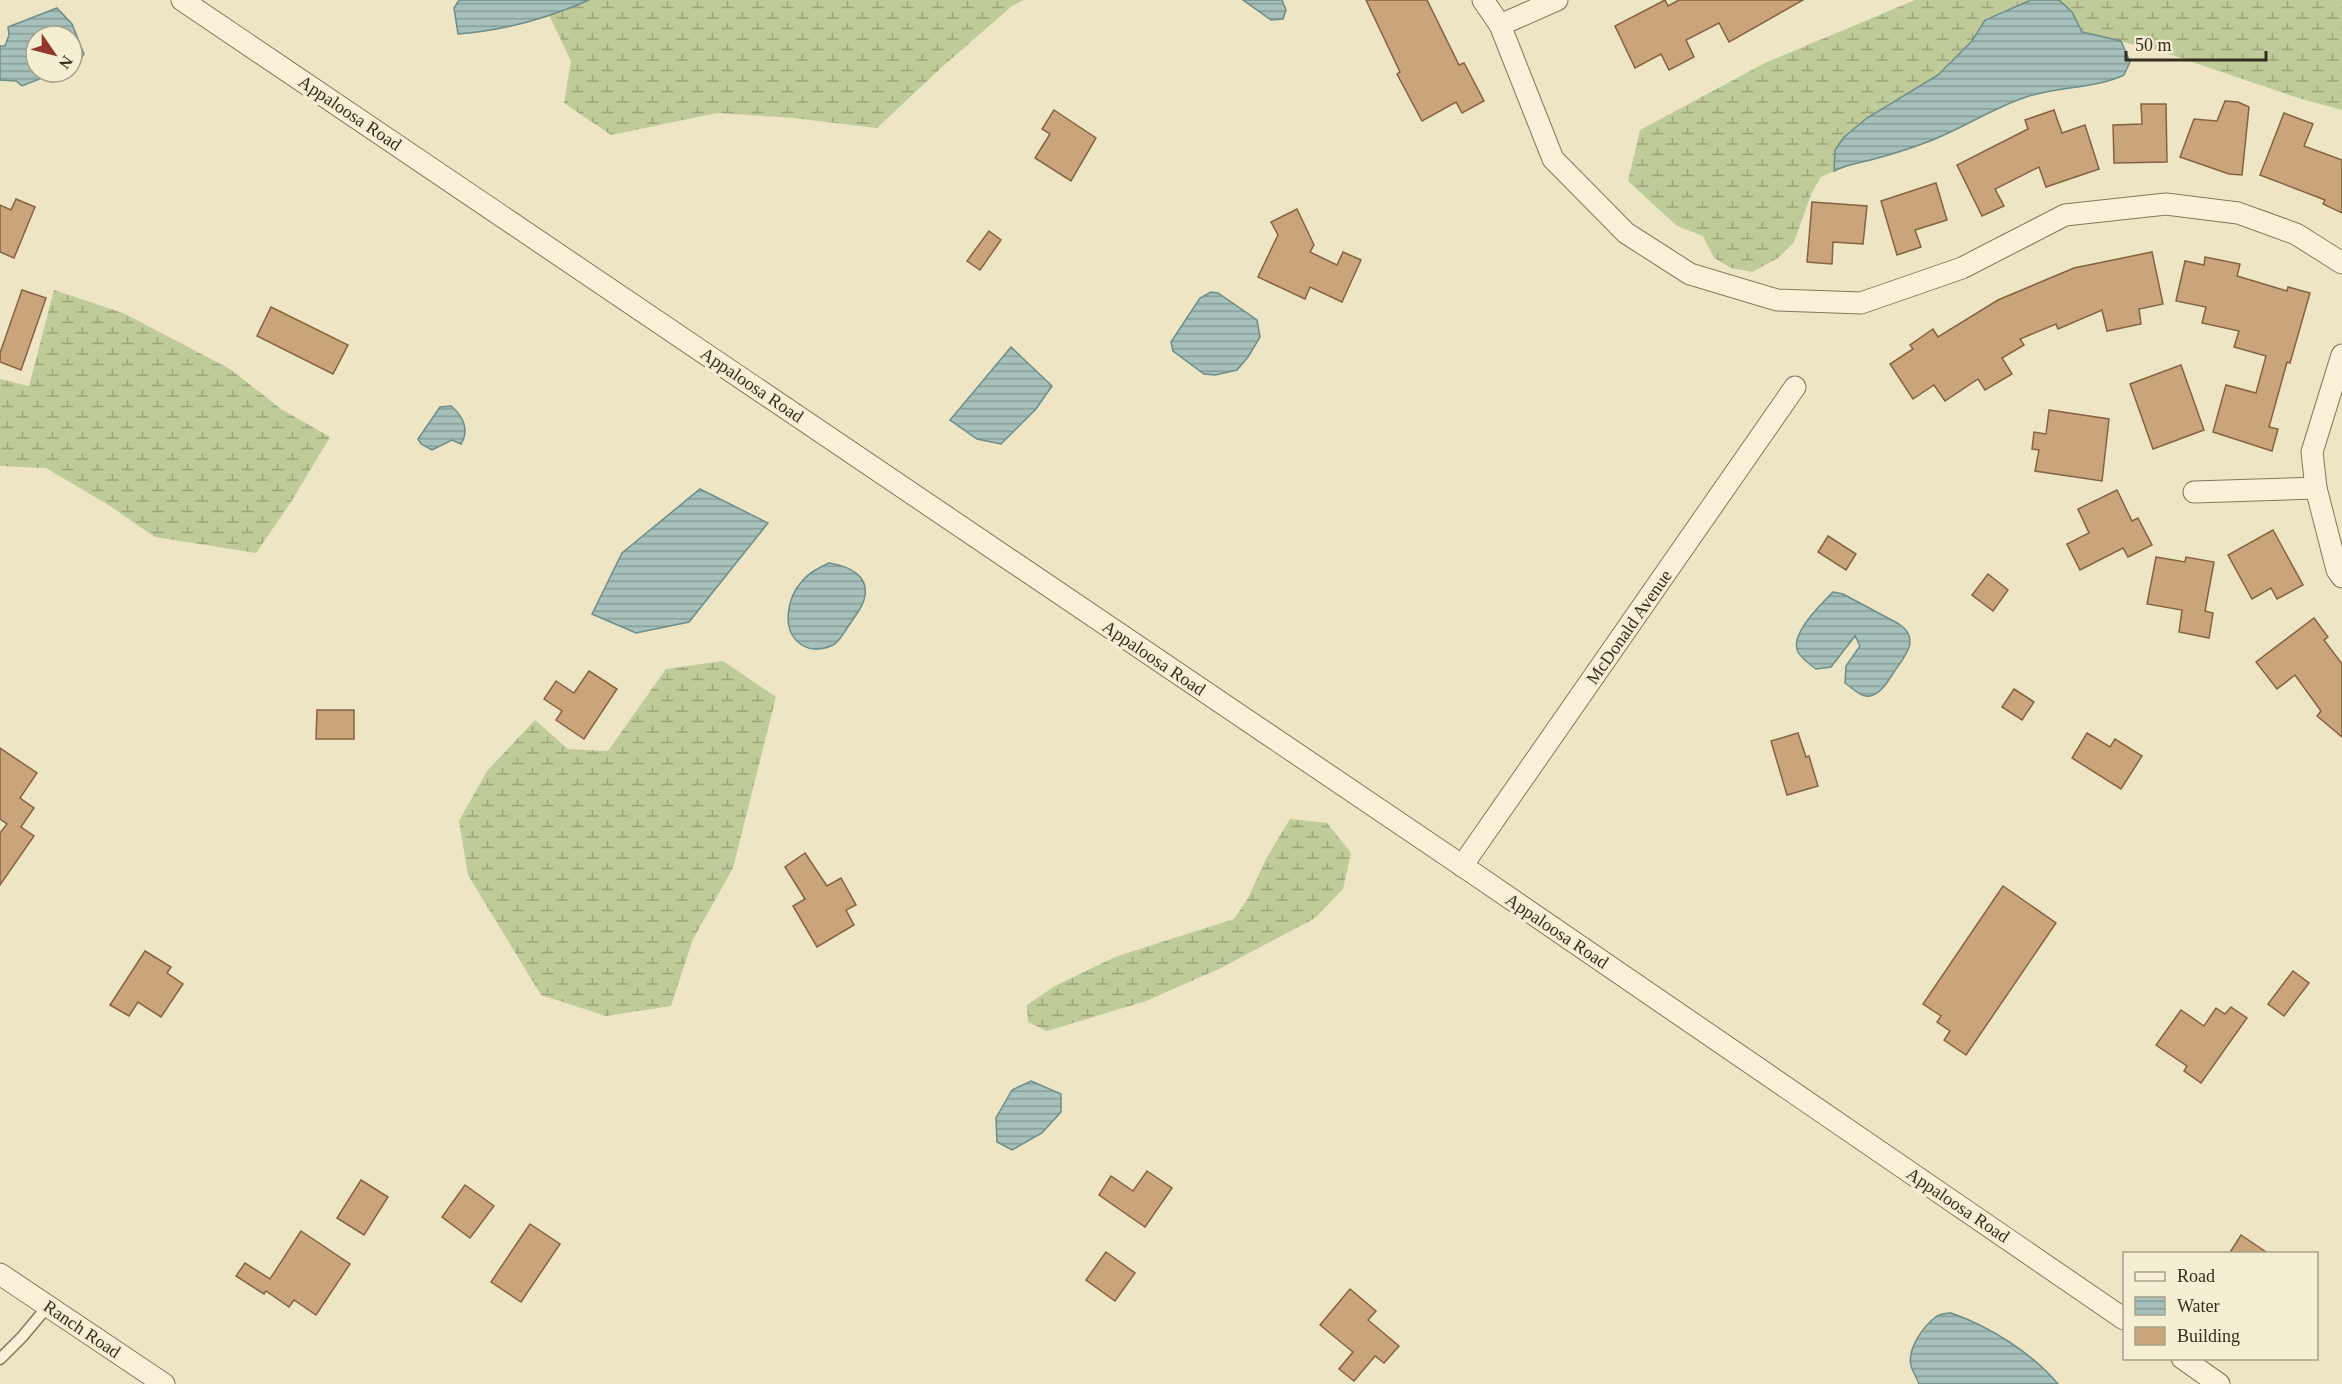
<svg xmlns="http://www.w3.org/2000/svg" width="2342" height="1384" font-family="Georgia,serif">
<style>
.wetland{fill:url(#wetland-marsh)}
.water{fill:url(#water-rules);stroke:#6d8e89;stroke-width:1.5}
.building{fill:#caa47b;stroke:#856341;stroke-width:1.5}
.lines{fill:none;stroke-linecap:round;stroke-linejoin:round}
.lane-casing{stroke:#87775b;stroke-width:13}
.street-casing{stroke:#87775b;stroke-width:23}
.lane{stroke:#f8f1d7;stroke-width:10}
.street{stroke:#f8f1d7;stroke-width:21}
.labels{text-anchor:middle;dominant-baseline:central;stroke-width:6;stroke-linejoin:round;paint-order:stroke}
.street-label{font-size:18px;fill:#372d1f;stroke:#f4eed3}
</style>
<defs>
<pattern id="wetland-marsh" width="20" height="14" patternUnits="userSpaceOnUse" patternTransform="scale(1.5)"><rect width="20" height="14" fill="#bfcb98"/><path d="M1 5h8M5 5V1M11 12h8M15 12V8" fill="none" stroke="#9ca57b"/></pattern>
<pattern id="water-rules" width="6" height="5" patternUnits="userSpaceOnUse" patternTransform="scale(1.5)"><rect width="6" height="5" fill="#a6c0bb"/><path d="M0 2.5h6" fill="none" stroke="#889c97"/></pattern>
</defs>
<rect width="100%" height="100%" fill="#ede5c4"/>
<g class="wetland">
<path d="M589,0H1024L1012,6L942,67L877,128L793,118L717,113L611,135L564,103L571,61L549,15Z"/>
<path d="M1915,0H2031L1985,19L1972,41L1938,75L1867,118L1844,137L1835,150L1834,171L1821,177L1812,192L1794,242L1778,258L1752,272L1731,268L1714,258L1703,236L1677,226L1628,181L1640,130L1765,63Z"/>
<path d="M2047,0H2342V110L2298,98L2160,51L2082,32L2072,12Z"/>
<path d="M54,290L123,313L230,369L281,409L330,437L291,502L256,553L155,537L110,506L46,468L0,466V379L29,386Z"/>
<path d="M723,661L776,697L733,868L693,939L671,1006L606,1016L541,995L468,875L459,821L487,771L535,720L568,749L608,751L666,669Z"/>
<path d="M1290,819L1327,823L1351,853L1343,889L1315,918L1221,968L1146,1001L1047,1031L1028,1022L1027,1005L1055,986L1115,957L1234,919L1248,898L1266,859Z"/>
</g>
<g class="water">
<path d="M459,0H589C548,18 502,31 458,34L454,8Z"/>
<path d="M1243,0H1282L1286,10L1283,19L1271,20Z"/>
<path d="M2031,0H2059L2072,12L2082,32L2121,41L2130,62L2124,75C2097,88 2057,87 2026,97C1993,108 1963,128 1930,141C1912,148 1893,154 1874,159C1860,163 1847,164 1834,171L1835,150L1844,137L1867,118L1938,75L1972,41L1985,20Z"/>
<path d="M57,8L72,24L84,54L78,63L72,60V36H36V72H59L52,82L42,78L22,86L16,81L0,80V46H5L9,35L8,27Z"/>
<path d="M1211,292L1218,293L1257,320L1260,337L1248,357L1237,370L1215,375L1204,374L1173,351L1171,342L1200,298Z"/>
<path d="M1011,347L1052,386L1036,409L1001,444L977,439L950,420Z"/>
<path d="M451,406C463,416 470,430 461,444L452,440L432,450L421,444L418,439L440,407Z"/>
<path d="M700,489L768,523L689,622L636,633L592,614L622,553Z"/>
<path d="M829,563C849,566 871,576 864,600C862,608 854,617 850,624C845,630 840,642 833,645C823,650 811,651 802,645C780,631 787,597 803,580C810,572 820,567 829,563Z"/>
<path d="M1833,592L1843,594L1899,624C1921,639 1905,656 1894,672C1888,681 1881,694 1870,696C1862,698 1852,688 1845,683L1846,666L1860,646L1855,636L1831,667L1816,669C1809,664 1802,659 1798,652C1789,635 1821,604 1833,592Z"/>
<path d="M1031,1081L1061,1094V1112L1042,1133L1012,1150L997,1142L996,1118L1012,1090Z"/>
<path d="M1951,1313C1989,1326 2032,1353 2058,1384H1919C1917,1378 1913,1372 1911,1366C1907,1349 1923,1326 1937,1316C1941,1314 1946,1313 1951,1313Z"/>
</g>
<g class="building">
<path d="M1366,0H1427L1459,65L1464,63L1484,101L1462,113L1456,102L1422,121L1397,74L1400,72Z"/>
<path d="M1665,0L1668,6L1679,0H1803L1729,42L1719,23L1686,40L1694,57L1669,70L1661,54L1635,68L1615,26Z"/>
<path d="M2225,101L2238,102L2249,107L2242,175L2229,174L2180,157L2194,119L2217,121Z"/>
<path d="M2141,104H2166L2167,162L2114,163L2113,125L2142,124Z"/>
<path d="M1054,110L1096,138L1071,181L1035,158L1050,134L1042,129Z"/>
<path d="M2054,110L2062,133L2085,125L2099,169L2046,187L2039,167L1995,189L2004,206L1982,216L1957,165L2028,129L2025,120Z"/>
<path d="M2284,113L2313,124L2304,146L2342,160V213L2323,204L2325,200L2260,175Z"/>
<path d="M1936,183L1947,220L1915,230L1921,247L1897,255L1881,201Z"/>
<path d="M16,199L35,207L14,258L0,252V205L11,210Z"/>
<path d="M1812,202L1867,206L1863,244L1833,242L1832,264L1807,262Z"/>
<path d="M1297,209L1314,245L1310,252L1337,265L1343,252L1361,260L1342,302L1310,287L1305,299L1258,277L1278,235L1271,222Z"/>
<path d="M989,231L1001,240L980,270L967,261Z"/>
<path d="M2152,252L2163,304L2139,309L2141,324L2107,331L2102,310L2058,329L2056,324L2020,339L2024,345L2002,358L2012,374L1985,390L1978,379L1945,401L1934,385L1913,399L1890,364L1913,349L1910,345L1933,329L1938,337L1998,300L2074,268Z"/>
<path d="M2205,257L2240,264L2237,276L2287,291L2288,287L2310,293L2290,363L2287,362L2269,427L2278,429L2272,451L2213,432L2226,385L2256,393L2266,356L2234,347L2239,331L2202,323L2206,307L2176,301L2185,261L2204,265Z"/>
<path d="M22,290L46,298L21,370L0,362V353Z"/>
<path d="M271,307L348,345L333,374L257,336Z"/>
<path d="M2181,365L2204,430L2153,449L2130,384Z"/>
<path d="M2049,410L2109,419L2102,481L2035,471L2039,450L2032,449L2034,432L2046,434Z"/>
<path d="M2117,490L2132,521L2138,518L2152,545L2128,557L2123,548L2080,570L2067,544L2089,533L2078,509Z"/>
<path d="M2273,530L2303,585L2277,599L2271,588L2252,599L2228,555Z"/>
<path d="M1828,536L1856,554L1846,570L1818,552Z"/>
<path d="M2156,557L2185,562L2186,557L2214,562L2205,611L2213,613L2209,638L2179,632L2182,610L2147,604Z"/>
<path d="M1988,574L2008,590L1993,611L1972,595Z"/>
<path d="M2314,618L2328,637L2324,640L2342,664V737L2317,716L2321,711L2295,675L2277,689L2256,662Z"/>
<path d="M589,671L617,689L584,739L556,720L562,711L544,699L556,681L574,693Z"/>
<path d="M2014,689L2034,702L2022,720L2002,707Z"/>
<path d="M317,710H354V739H316Z"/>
<path d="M1798,733L1806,757L1809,756L1818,786L1787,795L1771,741Z"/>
<path d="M2087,733L2110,747L2115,739L2142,756L2121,789L2072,758Z"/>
<path d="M0,748L37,773L20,798L34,808L21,827L34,836L0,885V833L7,824L0,819Z"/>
<path d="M805,853L827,886L841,878L856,905L846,910L854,925L817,947L793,906L805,899L785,867Z"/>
<path d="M2003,886L2056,923L1966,1055L1944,1040L1950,1031L1937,1022L1941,1016L1923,1004Z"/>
<path d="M145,951L171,967L167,973L183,984L161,1017L138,1002L129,1016L110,1005Z"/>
<path d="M2293,971L2309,983L2284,1016L2268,1004Z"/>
<path d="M2231,1007L2247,1018L2201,1083L2184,1071L2187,1066L2156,1045L2181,1010L2204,1026L2216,1008L2225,1014Z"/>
<path d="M1147,1171L1172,1188L1145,1227L1099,1195L1111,1176L1133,1191Z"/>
<path d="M361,1180L388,1197L364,1235L337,1218Z"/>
<path d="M465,1185L494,1206L470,1238L442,1217Z"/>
<path d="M530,1224L560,1244L521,1302L491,1282Z"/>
<path d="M301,1231L350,1264L316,1315L294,1300L289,1307L266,1291L264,1294L236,1276L245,1263L270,1279Z"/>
<path d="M2241,1235L2269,1254H2229Z"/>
<path d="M1106,1252L1135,1273L1115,1301L1086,1280Z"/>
<path d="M1350,1289L1376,1311L1368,1320L1399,1346L1384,1363L1375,1356L1354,1381L1339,1369L1353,1352L1320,1325Z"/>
</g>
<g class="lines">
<defs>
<path id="lane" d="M0,1359L22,1337L48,1306"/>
<g id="street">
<path d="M182,0L1476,875L2124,1319"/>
<path d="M1483,0L1500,25L1553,159L1626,233L1690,274L1777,300L1861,303L1962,268L2065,215L2166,204L2238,213L2296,234L2342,263"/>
<path d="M1500,25L1557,0"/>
<path d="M2342,355L2312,452L2316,488L2337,570L2342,577"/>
<path d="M2194,492L2316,488"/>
<path d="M1462,866L1795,387"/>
<path d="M0,1274L164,1384"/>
<path d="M2182,1358L2219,1384"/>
</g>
</defs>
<use href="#lane" class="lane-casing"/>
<use href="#street" class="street-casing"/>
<use href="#lane" class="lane"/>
<use href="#street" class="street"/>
</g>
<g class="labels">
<g class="street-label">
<text transform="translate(350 113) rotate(34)">Appaloosa Road</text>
<text transform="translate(752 385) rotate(34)">Appaloosa Road</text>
<text transform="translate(1629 627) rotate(-55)">McDonald Avenue</text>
<text transform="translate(1154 658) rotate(34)">Appaloosa Road</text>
<text transform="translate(1557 931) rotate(34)">Appaloosa Road</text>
<text transform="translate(1958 1205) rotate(34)">Appaloosa Road</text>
<text transform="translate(82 1329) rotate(34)">Ranch Road</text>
</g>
</g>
<rect x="2123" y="1252" width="195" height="108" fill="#f4eed3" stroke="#a8a18b" stroke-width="1.5"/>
<rect x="2135" y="1272" width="30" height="9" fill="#f8f1d7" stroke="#a8a18b" stroke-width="1.5"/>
<text x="2177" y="1282" font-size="18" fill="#372d1f">Road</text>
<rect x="2135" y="1297" width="30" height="18" fill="url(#water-rules)" stroke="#a8a18b" stroke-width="1.5"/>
<text x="2177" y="1312" font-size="18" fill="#372d1f">Water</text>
<rect x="2135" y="1327" width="30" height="18" fill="#caa47b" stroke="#a8a18b" stroke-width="1.5"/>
<text x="2177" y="1342" font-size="18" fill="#372d1f">Building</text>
<g transform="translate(54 54) rotate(125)"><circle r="28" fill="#f4eed3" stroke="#a8a18b" stroke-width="1.5"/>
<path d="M0-4.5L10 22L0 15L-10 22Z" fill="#94372d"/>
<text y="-9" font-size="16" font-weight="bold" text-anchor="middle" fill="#372d1f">N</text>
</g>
<path d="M2126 51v9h140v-9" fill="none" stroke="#372d1f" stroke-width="3"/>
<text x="2135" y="51" font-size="18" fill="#372d1f" stroke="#f4eed3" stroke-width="4.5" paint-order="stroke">50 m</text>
</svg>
